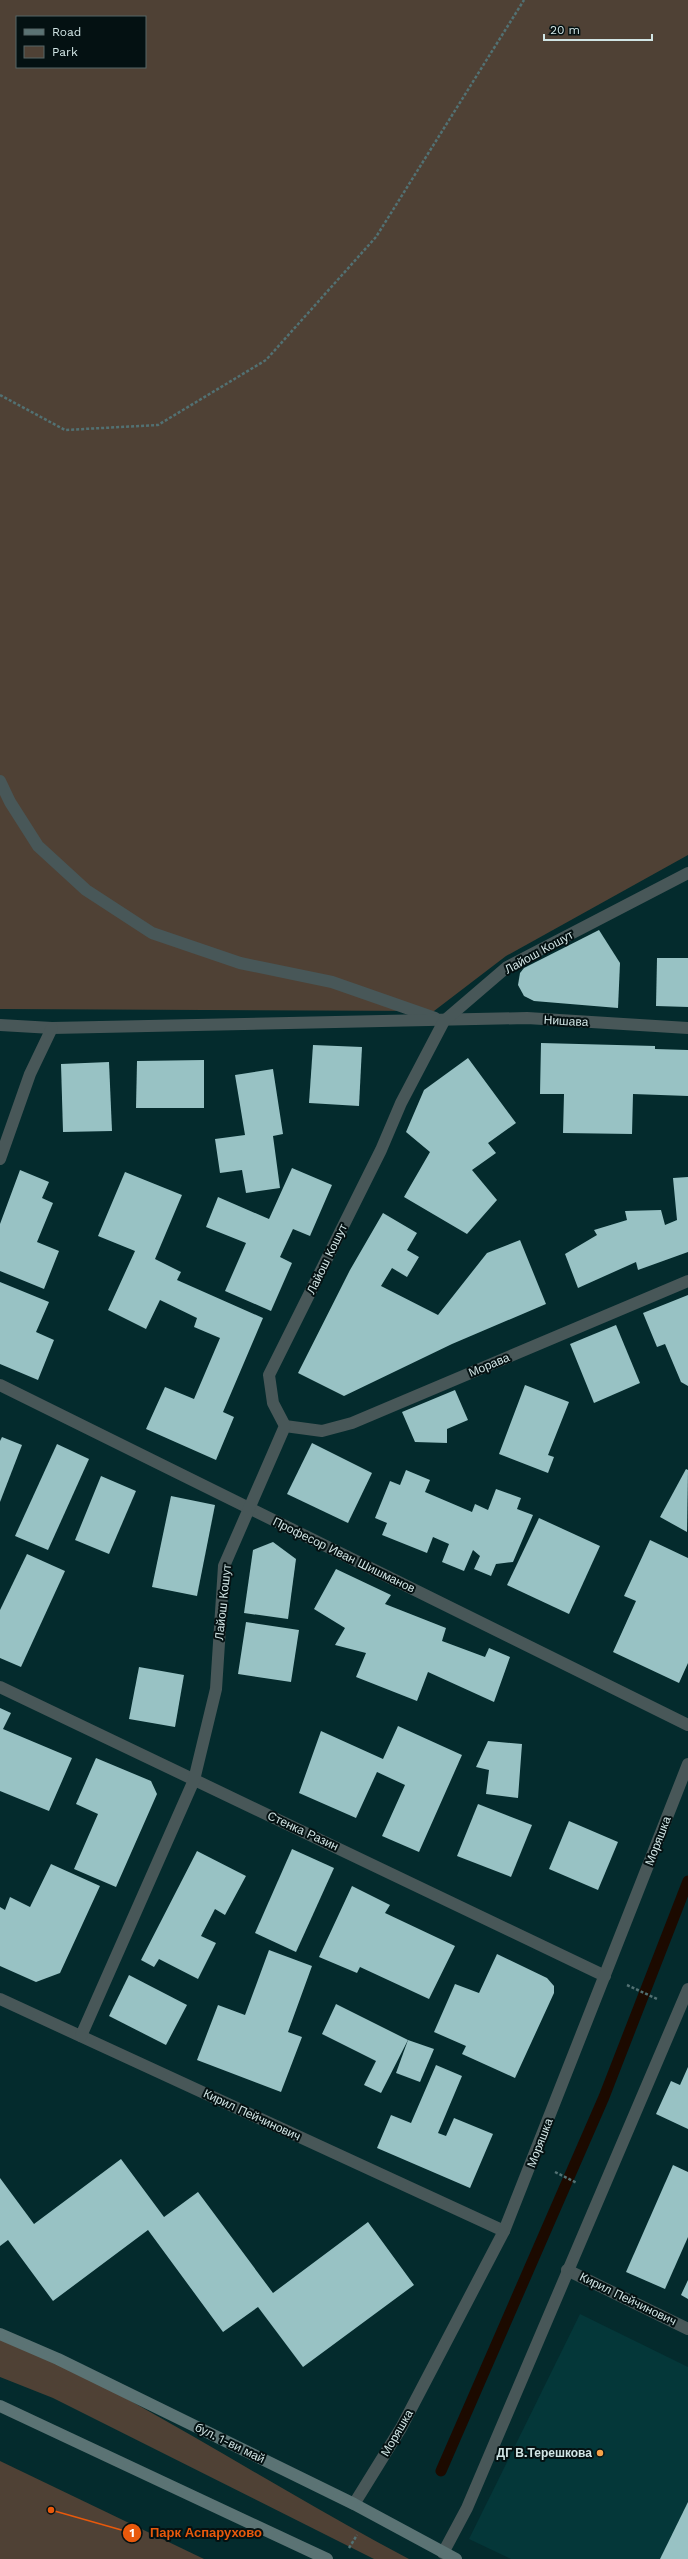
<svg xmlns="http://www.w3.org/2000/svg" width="688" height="2559" font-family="'Work Sans',sans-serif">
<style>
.built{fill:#043739}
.green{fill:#4f4135;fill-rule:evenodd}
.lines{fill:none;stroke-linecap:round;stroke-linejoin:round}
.stream{stroke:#1c0a00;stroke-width:11}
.building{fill:#98c2c4}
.path{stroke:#527173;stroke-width:2.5;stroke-dasharray:3 2;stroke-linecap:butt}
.street{stroke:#485758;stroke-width:12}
.secondary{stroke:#5b7374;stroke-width:12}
.poi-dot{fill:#f7a248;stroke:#041112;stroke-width:1.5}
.labels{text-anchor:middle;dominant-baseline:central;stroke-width:4;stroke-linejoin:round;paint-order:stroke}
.street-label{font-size:12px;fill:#d1e5e5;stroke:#041112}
.poi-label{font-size:12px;font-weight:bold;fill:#d1e5e5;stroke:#041112;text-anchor:end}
.leader{fill:none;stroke:#e8590c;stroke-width:1.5}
.callout-dot{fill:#e8590c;stroke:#041112;stroke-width:1.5}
.mark-label{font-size:12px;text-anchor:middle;font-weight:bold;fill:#fff}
.callout-label{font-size:13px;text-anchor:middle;font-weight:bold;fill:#e8590c;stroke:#041112;stroke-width:4;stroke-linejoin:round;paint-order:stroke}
</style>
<rect width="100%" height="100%" fill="#042b2d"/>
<path class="built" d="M580,2314L688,2367V2559H511L469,2539Z"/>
<g class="green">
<path d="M0,0H688V855L506,956L434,1011L0,1009ZM17,17H145V67H17Z"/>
<path d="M0,2334C141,2399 272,2487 409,2559H374L53,2398L0,2377Z"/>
<path d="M0,2461L204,2559H0Z"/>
</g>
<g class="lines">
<path class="stream" d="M441,2471L604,2097L688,1881"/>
</g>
<g class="building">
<path d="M599,930L620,963L618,1008L534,1001L524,996L518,985L520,973L524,968Z"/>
<path d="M657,958H688V1007L656,1006Z"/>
<path d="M541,1043L655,1046V1049L688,1050V1096L633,1094L632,1134L563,1133L564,1094H540Z"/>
<path d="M313,1045L362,1047L359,1106L309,1103Z"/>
<path d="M468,1058L516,1123L488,1143L496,1153L472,1170L497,1200L467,1234L404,1197L430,1152L406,1132L424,1090Z"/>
<path d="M204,1060V1108H136L137,1061Z"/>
<path d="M109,1062L112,1131L63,1132L61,1064Z"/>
<path d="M273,1069L283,1134L273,1136L280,1188L246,1193L242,1170L220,1173L215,1139L245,1135L235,1075Z"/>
<path d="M292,1168L332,1185L310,1236L293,1229L280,1257L292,1263L271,1311L225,1291L246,1243L206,1227L218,1197L269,1219Z"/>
<path d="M20,1170L49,1182L42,1198L53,1203L37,1242L59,1251L44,1289L0,1271V1224Z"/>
<path d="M125,1172L182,1195L155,1259L181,1272L177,1280L263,1318L223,1412L234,1417L216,1460L146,1429L165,1387L194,1399L220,1338L194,1327L197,1318L160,1300L146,1329L108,1310L135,1251L98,1236Z"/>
<path d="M688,1177V1252L638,1270L636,1262L578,1288L565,1254L597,1235L594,1230L627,1220L625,1211L661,1210L665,1225L677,1220L673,1178Z"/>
<path d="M383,1213L417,1233L407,1250L419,1257L407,1277L392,1268L381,1286L438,1315L487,1253L520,1240L546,1304L452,1344L344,1396L298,1373L350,1270Z"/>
<path d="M0,1282L49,1302L36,1332L54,1340L38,1380L0,1364Z"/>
<path d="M688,1295V1386L681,1382L665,1344L657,1347L643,1313Z"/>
<path d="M616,1325L640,1383L594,1403L570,1344Z"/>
<path d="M525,1385L569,1402L548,1455L554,1457L548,1473L499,1454Z"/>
<path d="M455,1390L468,1420L447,1429V1443L415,1442L402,1412Z"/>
<path d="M2,1437L22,1445L0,1502V1441Z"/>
<path d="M312,1443L372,1473L348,1523L287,1494Z"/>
<path d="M57,1444L89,1459L48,1550L15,1536Z"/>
<path d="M686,1469L688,1470L687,1532L660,1517Z"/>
<path d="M406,1470L430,1480L425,1492L472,1512L475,1504L488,1510L496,1489L521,1498L517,1509L533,1515L513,1562L496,1564L491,1576L474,1569L480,1556L473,1550L464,1571L442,1562L449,1544L433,1537L427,1553L382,1535L387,1523L375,1518L390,1481L400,1485Z"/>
<path d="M101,1476L136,1491L109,1554L75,1540Z"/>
<path d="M171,1496L215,1505L197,1596L152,1587Z"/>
<path d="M539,1518L600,1546L569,1614L507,1585Z"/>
<path d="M650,1540L688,1558V1663L679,1683L613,1652L636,1601L624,1596Z"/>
<path d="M273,1542L296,1559L288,1619L244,1613L253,1550Z"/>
<path d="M27,1554L65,1571L21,1667L0,1658V1610Z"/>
<path d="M336,1569L391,1595L385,1604L446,1628L442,1641L485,1657L489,1648L510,1657L494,1702L428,1672L417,1701L356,1677L366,1653L335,1645L345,1628L314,1609Z"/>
<path d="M246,1622L299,1630L291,1682L238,1674Z"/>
<path d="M139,1667L184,1675L175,1727L129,1719Z"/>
<path d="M0,1708L11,1713L3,1729L72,1758L49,1811L0,1791Z"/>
<path d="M398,1726L462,1755L419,1852L382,1836L405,1785L377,1772L356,1818L299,1793L321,1731L383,1759Z"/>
<path d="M488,1741L522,1744L518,1798L486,1794L489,1770L476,1767Z"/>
<path d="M96,1758L151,1781L157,1794L116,1887L74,1869L98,1814L76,1804Z"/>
<path d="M478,1804L532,1825L511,1877L457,1856Z"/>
<path d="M569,1821L618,1842L598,1890L549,1869Z"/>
<path d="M292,1849L334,1868L296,1952L255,1933Z"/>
<path d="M197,1851L246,1876L225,1915L215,1909L201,1936L216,1943L198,1979L159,1959L154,1967L141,1960Z"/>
<path d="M51,1864L100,1886L60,1973L36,1982L0,1966V1907L5,1910L10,1897L30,1907Z"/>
<path d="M352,1886L390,1905L385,1913L455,1946L429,1999L360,1967L357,1973L319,1957Z"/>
<path d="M269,1950L312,1966L288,2032L302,2037L281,2092L197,2060L218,2005L245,2015Z"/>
<path d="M497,1954L547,1978L554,1986V1993L515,2078L462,2054L466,2046L434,2032L455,1984L479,1993Z"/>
<path d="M129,1975L187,2005L166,2045L109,2016Z"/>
<path d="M336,2004L408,2040L381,2093L364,2085L376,2061L322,2034Z"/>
<path d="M408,2040L434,2049L420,2082L396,2073Z"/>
<path d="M436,2065L462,2076L438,2133L446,2136L454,2118L493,2134L470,2188L377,2148L391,2115L411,2123Z"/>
<path d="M688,2067V2129L656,2114L671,2081L680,2085Z"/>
<path d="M121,2159L164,2217L198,2192L273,2293L368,2222L414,2285L303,2367L258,2307L223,2332L148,2230L53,2301L8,2240L0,2246V2178L34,2224Z"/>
<path d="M673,2165L688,2172V2237L665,2289L626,2272Z"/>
<path d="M688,2280V2299L681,2295Z"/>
<path d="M688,2502V2559H660Z"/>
</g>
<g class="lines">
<g class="path">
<path d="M0,395L65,430L158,425L266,360L376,237L524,0"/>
<path d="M627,1985L657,1999"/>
<path d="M555,2172L577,2183"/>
<path d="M349,2548L357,2535"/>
</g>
<g class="street">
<path d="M0,781L10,802L38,846L86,890L152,933L240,963L332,982L435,1018"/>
<path d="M0,1025L52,1028L527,1018L688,1028"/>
<path d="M0,1159L30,1074L52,1028"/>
<path d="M0,1385L688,1725"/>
<path d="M285,1426L322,1431L352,1423L688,1281"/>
<path d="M0,1687L605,1976"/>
<path d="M0,1999L504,2231"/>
<path d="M81,2036L194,1780L216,1689L224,1566L285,1426L273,1403L269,1375L381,1150L401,1103L444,1021L507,967L688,873"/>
<path d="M567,2270L688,2329"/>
<path d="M354,2504L401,2428L504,2231L688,1764"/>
<path d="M443,2553L467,2508L688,1989"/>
</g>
<g class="secondary">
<path d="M0,2334L58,2359L354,2504L456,2559"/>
<path d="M0,2406L327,2559"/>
</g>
</g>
<circle class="poi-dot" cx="600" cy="2453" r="4"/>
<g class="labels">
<g class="street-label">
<text transform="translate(539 952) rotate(-29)">Лайош Кошут</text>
<text transform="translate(566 1021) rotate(3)">Нишава</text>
<text transform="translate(327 1259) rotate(-64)">Лайош Кошут</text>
<text transform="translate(489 1365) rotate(-23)">Морава</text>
<text transform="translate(344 1555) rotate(26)">Професор Иван Шишманов</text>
<text transform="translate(223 1602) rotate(-84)">Лайош Кошут</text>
<text transform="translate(303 1831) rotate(25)">Стенка Разин</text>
<text transform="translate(658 1841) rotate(-69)">Моряшка</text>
<text transform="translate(252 2115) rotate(25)">Кирил Пейчинович</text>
<text transform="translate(540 2143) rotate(-69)">Моряшка</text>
<text transform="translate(628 2299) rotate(26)">Кирил Пейчинович</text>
<text transform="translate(397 2433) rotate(-60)">Моряшка</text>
<text transform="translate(230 2443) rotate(26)">бул. 1-ви май</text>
</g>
<g class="poi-label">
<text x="592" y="2453">ДГ В.Терешкова</text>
</g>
</g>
<path class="leader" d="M51 2510L132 2533"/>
<g class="callout-dot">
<circle cx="51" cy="2510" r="4"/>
<circle cx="132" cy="2533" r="10"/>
</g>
<g class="mark-label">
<text x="132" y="2537">1</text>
</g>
<g class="callout-label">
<text x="206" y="2537">Парк Аспарухово</text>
</g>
<rect x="16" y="16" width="130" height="52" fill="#041112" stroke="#566666"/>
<rect x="24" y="29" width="20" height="6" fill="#5b7374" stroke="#566666"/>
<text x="52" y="36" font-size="12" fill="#d1e5e5">Road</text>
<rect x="24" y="46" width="20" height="12" fill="#4f4135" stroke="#566666"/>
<text x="52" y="56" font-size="12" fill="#d1e5e5">Park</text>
<path d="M544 34v6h108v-6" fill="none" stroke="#d1e5e5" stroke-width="2"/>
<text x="550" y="34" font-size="12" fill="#d1e5e5" stroke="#041112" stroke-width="3" paint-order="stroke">20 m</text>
</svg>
